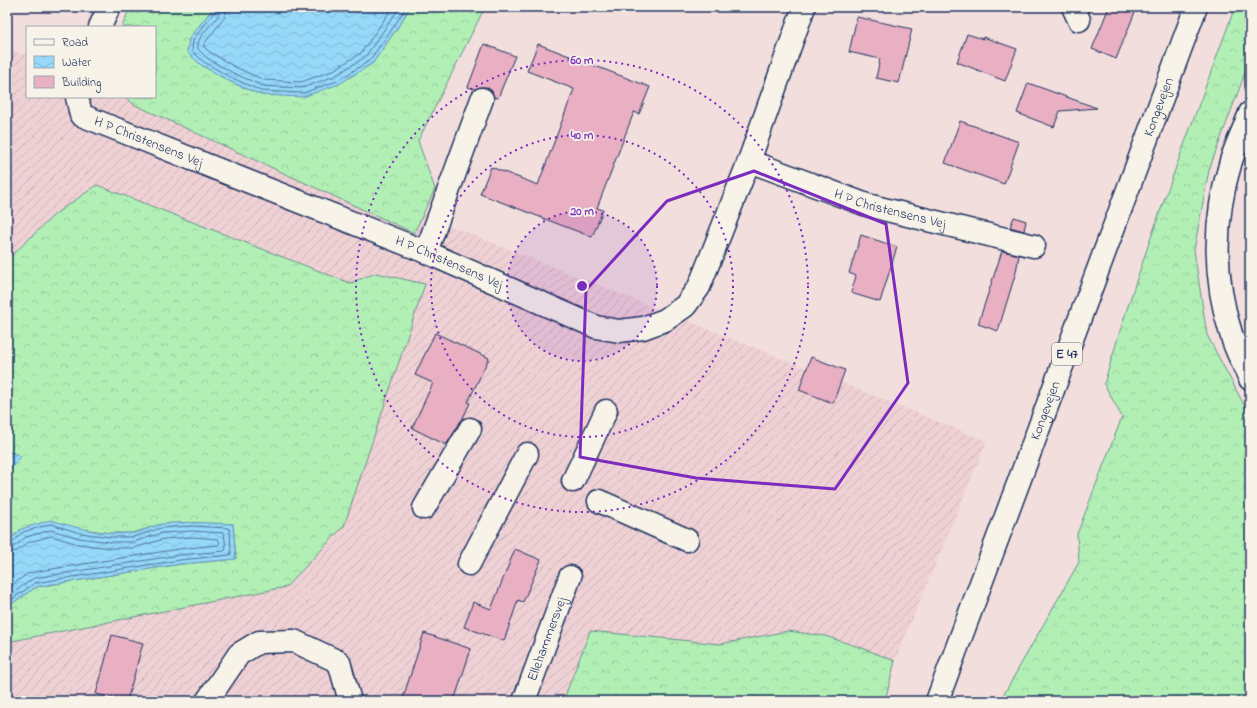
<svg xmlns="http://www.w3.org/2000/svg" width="1257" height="708" font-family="'Indie Flower',sans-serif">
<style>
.industrial{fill:url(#industrial-furrows)}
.forest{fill:url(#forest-crowns);stroke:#668f8a}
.water{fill:url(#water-waves);stroke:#6594ba}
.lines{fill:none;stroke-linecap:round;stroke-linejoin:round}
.shore{stroke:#4c739c;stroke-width:1}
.building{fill:#e8b0c2;stroke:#1b2f5e}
.minor-casing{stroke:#1b2f5e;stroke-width:25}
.major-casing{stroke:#1b2f5e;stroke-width:25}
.minor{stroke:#f7f3e8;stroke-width:22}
.major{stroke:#f7f3e8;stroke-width:22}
.marked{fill:none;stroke:#7b2cbf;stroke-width:3;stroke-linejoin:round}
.ring{fill:none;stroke:#7b2cbf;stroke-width:2;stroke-dasharray:2 4}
.labels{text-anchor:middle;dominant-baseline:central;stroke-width:3.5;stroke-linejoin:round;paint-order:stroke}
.shield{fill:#f7f3e8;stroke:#5d6a87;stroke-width:1}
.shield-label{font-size:13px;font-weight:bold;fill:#1b2f5e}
.street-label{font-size:14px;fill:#1b2f5e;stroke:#f7f3e8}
.centre{fill:#7b2cbf;stroke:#f7f3e8;stroke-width:2}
.ring-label{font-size:12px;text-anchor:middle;font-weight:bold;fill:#7b2cbf;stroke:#f7f3e8;stroke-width:3.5;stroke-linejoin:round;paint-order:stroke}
</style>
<defs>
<pattern id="industrial-furrows" width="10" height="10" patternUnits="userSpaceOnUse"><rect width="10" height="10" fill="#efd1d5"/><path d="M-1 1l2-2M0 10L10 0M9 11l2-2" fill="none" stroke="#ccb4b9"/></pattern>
<pattern id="forest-crowns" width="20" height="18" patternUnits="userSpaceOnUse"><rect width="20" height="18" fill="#b2efb5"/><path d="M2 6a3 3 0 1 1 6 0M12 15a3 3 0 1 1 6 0" fill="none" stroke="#98cd9e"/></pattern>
<pattern id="water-waves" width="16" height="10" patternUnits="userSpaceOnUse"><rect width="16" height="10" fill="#96d8f8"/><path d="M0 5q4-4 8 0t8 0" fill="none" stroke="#81bad7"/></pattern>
</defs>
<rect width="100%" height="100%" fill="#f2dfdd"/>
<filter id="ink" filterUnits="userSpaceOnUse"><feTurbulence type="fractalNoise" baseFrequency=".025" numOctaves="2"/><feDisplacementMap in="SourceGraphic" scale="8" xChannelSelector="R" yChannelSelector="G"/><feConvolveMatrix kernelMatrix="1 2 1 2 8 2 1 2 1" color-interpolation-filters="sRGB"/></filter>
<g filter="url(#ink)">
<path class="industrial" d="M7,48L27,56V97H129L987,441L878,701H7Z"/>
<g class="forest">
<path d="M130,7H214L189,39L188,52L201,65L229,81L261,95L372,64L398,27L410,7H499L483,11L418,141L435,189L414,233L133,104L125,97H155V27H122Z"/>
<path d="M1235,7H1250V60L1209,170L1194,250L1207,335L1250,416V701H1000L1079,562L1077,534L1122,417L1104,384C1141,256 1189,132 1235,7Z"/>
<path d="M97,185L350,283L376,273L425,284L344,526L286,587L7,642V607L36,587L181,564L236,559L233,524L160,525L132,533H111L81,529L12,538L7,533V473L21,456L7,451V260L55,214Z"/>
<path d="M590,631L721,644L788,631L825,636L862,648L895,661L885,701H563Z"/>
</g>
<g class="water">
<path d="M214,7H410L398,27L372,64L339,84L303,97L261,95L229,81L201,65L187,52L189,39Z"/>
<path d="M7,451L21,456L7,473Z"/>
<path d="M51,520C77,528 102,535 130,533C141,533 151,526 162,524C186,521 209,523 233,524L236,559L181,564L36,587L7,607V533L12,538L21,529Z"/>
</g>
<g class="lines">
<g class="shore">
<path d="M216,7L215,11L193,40L192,51L204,62L230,77L261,91L303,93L337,81L369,61L395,25L406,7"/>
<path d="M221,7C220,23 195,33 198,49L207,58L233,73L263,86L302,88L335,76L365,57L400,7"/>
<path d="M227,7L225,17L204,44V47L211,53L235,67L264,80L301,82L332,71L361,53L393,7"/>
<path d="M7,539L10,541H14L23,532L51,524L80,533L110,537H133L161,528L191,526L228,528L230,530L231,553L230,555L180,560L35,583L7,603"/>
<path d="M7,545L15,546L26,537L51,530L79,538L110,542H133L162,533L192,531L224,533L226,549L224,551L179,555L34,578L7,597"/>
<path d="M7,552L17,551L29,542L51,536L78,544L110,548H134L164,539L192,537L218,539L220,543L218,545L179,549L33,572L27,574L7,589"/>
</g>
</g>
<g class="building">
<path d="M1109,7H1137L1116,59L1092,49Z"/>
<path d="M857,17L912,29L899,83L876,78L880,59L849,52Z"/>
<path d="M967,34L983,39V37L1017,49L1005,81L957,62Z"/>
<path d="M484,44L515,56L498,98L494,97L492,91L487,87H480L475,89L468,87Z"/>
<path d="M538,44L650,87L639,114L634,112L597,208L603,210L592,237L480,194L491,167L538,185L574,89L527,71Z"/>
<path d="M1028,83L1097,108L1060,111L1054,127L1017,113Z"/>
<path d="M960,121L1019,142L1004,184L945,163Z"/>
<path d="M1014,217L1026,221L1024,231L1010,227Z"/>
<path d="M861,235L897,247L880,302L851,293L856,276L849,273Z"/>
<path d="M1002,251L1019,255L1016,272L998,331L978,324Z"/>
<path d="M435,333L489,358L468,402L470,403L462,420L446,445L412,428L433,383L415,375Z"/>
<path d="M811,357L845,370L833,403L799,390Z"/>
<path d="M515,549L541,560L523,602L518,600L504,641L464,627L473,602L491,609Z"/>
<path d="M424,633L471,649L454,701H402Z"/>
<path d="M112,635L143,643L127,701L96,694Z"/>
</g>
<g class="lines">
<defs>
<g id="minor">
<path d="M1073,7L1079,20"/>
<path d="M100,27L109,7"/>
<path id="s1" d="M77,97L81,115L426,252L596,327L619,331L643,328L665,320L685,306L699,287L749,161L804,7"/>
<path d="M1250,113C1244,129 1236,145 1231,161C1213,220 1213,279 1232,337C1236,351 1244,365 1250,379"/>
<path id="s2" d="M749,161L867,205L1034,246"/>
<path d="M426,252L482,99"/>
<path d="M573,481L606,411"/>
<path d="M599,501L687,540"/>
<path d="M424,508L470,429"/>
<path d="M469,564L527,454"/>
<path d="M207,701L239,654L259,642L294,641L339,662L350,701"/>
<path id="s3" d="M524,701L570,577"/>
</g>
<g id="major">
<path id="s4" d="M937,701L1196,7"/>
</g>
</defs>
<use href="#minor" class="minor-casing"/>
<use href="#major" class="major-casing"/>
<use href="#minor" class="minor"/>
<use href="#major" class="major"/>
</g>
</g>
<path class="marked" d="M754,171L886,224L908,383L835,489L696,478L580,457L586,290L667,201Z"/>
<circle cx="582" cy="286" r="75" fill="#7b2cbf" fill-opacity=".12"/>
<g class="ring">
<circle cx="582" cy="286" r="75"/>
<circle cx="582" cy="286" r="151"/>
<circle cx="582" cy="286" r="226"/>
</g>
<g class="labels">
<rect class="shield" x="1052" y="343" width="30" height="22" rx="3"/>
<g class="shield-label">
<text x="1067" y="354">E 47</text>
</g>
<g class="street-label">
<text stroke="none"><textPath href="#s4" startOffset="634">Kongevejen</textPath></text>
<text stroke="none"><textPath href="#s1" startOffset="91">H P Christensens Vej</textPath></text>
<text stroke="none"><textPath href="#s2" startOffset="149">H P Christensens Vej</textPath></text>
<text stroke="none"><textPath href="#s1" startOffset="415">H P Christensens Vej</textPath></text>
<text stroke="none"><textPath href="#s4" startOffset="310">Kongevejen</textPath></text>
<text stroke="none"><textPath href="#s3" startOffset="66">Ellehammersvej</textPath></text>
</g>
</g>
<circle cx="582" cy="286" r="6" class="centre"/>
<g class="ring-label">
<text x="582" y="64">60 m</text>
<text x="582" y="139">40 m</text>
<text x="582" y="215">20 m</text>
</g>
<rect width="1257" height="708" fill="none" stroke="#f7f3e8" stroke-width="24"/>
<rect x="12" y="12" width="1233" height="684" fill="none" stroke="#1b2f5e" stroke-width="1.5" filter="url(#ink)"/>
<rect x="26" y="26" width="130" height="72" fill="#f7f3e8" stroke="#9fa5b1"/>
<rect x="34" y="39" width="20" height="6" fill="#f7f3e8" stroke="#9fa5b1"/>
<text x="62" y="46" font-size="12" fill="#1b2f5e">Road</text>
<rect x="34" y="56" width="20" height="12" fill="url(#water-waves)" stroke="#9fa5b1"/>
<text x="62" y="66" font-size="12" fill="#1b2f5e">Water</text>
<rect x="34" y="76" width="20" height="12" fill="#e8b0c2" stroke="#9fa5b1"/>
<text x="62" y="86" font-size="12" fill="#1b2f5e">Building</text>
</svg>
